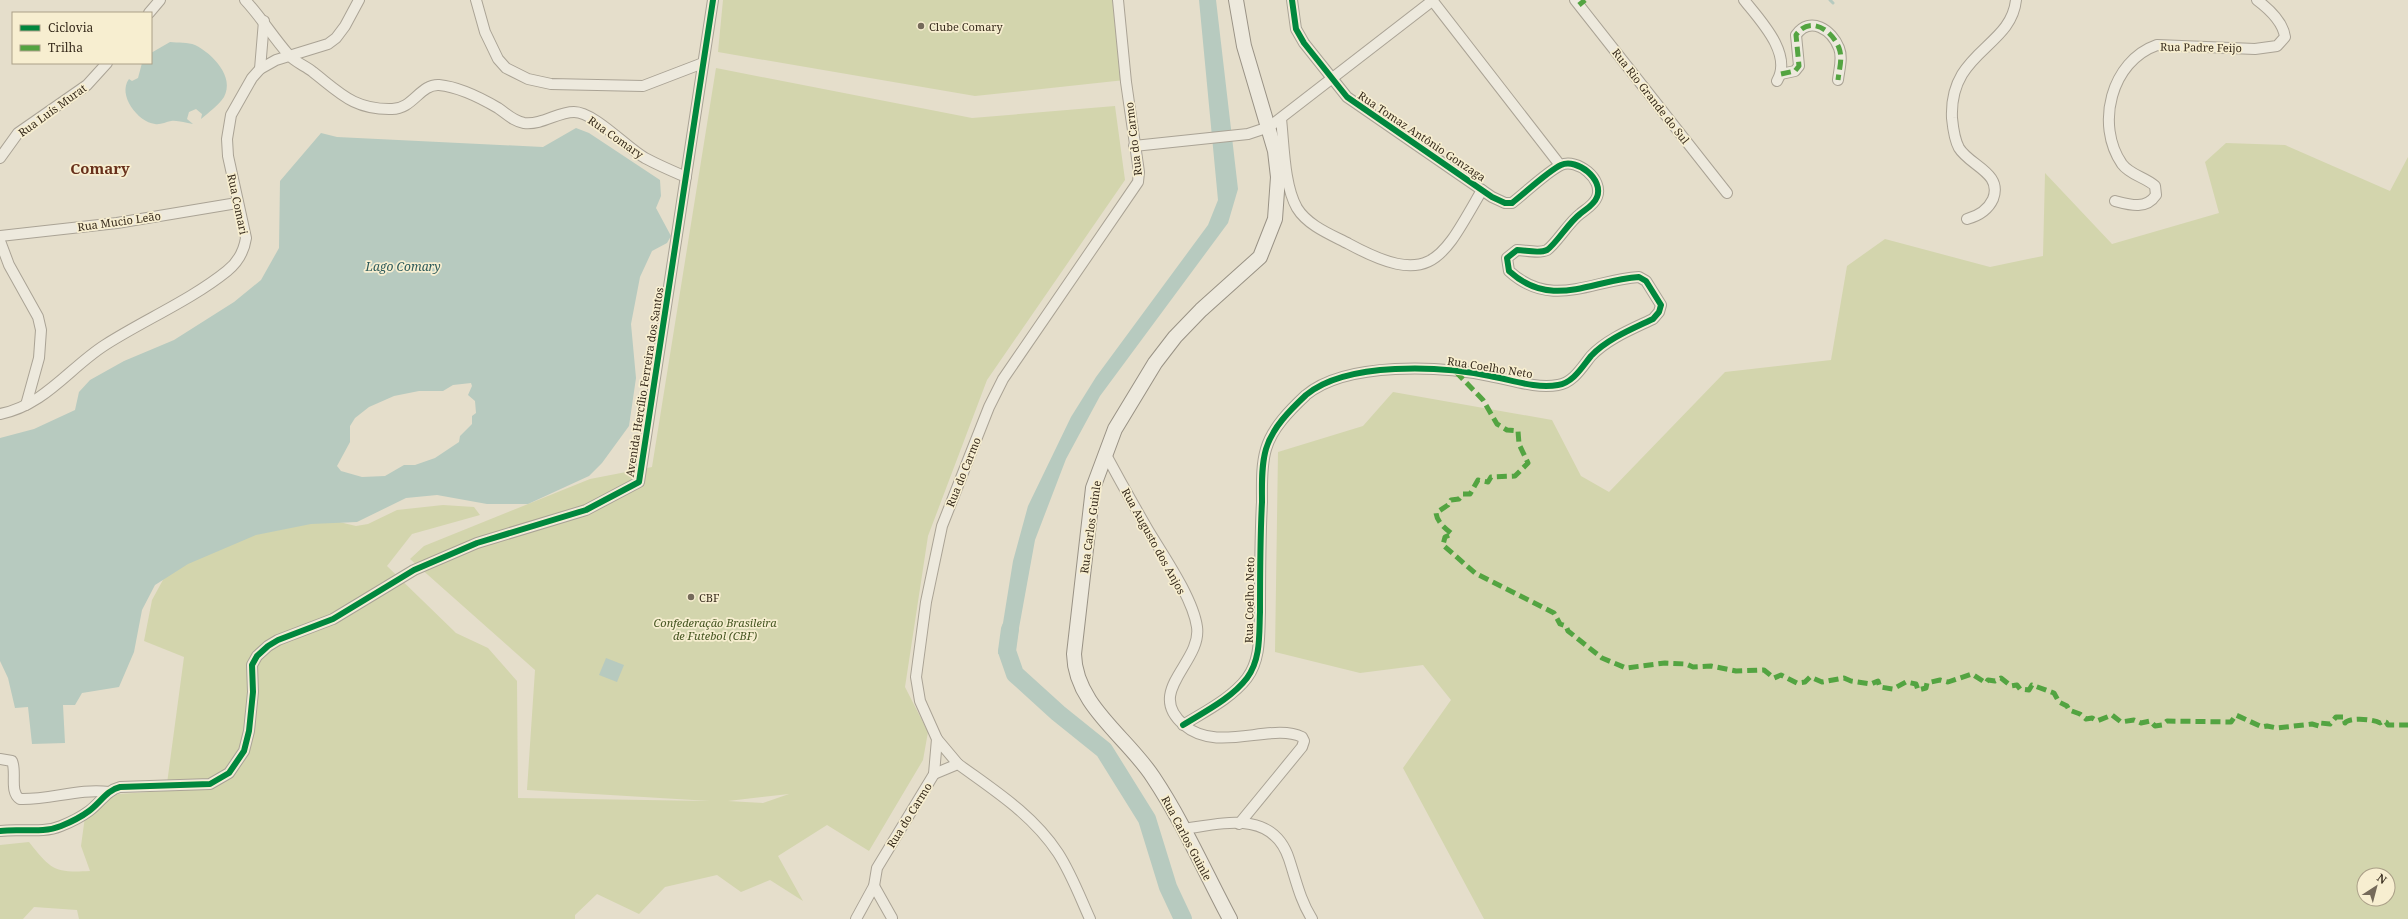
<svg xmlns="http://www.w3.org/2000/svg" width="2408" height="919" font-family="'Noto Serif',serif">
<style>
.green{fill:#d3d5ad;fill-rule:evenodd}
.water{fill:#b7cabf;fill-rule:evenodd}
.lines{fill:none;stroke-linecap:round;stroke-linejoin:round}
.stream{stroke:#b7cabf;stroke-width:3}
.river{stroke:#b7cabf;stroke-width:18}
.street-casing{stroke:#aaa395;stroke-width:12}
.secondary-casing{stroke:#999285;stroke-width:16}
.street{stroke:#ede9dd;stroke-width:10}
.secondary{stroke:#ede9dd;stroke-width:14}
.quiet{stroke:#53a441;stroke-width:5;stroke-dasharray:10 5;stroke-linecap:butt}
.cycleway-casing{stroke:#f7eed0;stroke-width:8}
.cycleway{stroke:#00873e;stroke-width:6}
.poi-dot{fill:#756a5a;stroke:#f7eed0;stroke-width:1.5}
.labels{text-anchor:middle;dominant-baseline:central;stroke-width:3.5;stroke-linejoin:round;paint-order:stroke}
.poi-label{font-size:11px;fill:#382c1d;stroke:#f7eed0;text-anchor:start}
.street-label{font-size:11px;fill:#382c1d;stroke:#f7eed0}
.park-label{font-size:11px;font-style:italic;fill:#465622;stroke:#f7eed0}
.water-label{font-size:12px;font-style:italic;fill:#2b5959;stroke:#f7eed0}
.district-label{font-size:15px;font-weight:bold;fill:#672f1a;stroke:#f7eed0}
</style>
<rect width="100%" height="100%" fill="#e5decb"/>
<g class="green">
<path d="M723,0H1118L1125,80L975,96L718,52Z"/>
<path d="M716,68L972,118L1115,106L1125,180L987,380L928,536L905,687L928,732L923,760L869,851L827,825L778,856L803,901L770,880L741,892L717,875L665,887L639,914L597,894L575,915V919H79L77,910L34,907L23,919H0V845L29,842C51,870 55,873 90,871L81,846L86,809L118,794L166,791L184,657L144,641L152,600L164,578L193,557L261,526L314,516L356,526L368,524L397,510L443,505L474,507L480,515L412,534L387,566L456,633L488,648L517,681L518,798L710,801L527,790L535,670L410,559L424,546L590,479L652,467ZM789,794L763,803L728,801Z"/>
<path d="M2226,143L2285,145L2390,191L2408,157V919H1484L1403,768L1451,700L1423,665L1360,673L1275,652L1278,452L1363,426L1393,392L1552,420L1581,476L1609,492L1725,372L1831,360L1847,266L1885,239L1990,267L2043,256L2045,173L2112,244L2219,213L2205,162ZM2364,875H2388V899H2364Z"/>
</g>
<g class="water">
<path d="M1199,0H1216L1238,189L1228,223L1100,396L1066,459L1035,540L1015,650L998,654L1013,561L1028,506L1071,417L1096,377L1208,225L1218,200Z"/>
<path d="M170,42C178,43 188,42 195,45C213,54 235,77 224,97C218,106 209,112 201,119L202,114L196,109L189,112L187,119L193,124C185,123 178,120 171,121C166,122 160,125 155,124C138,122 117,95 129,79L132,81L138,78L142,63H151V53Z"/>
<path d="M576,128L589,133L660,180L661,196L656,208L671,236L667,243L652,251L640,277L631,324L636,378L629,426L602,463L589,476L528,504H487L437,495L406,498L357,522L311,524L256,535L188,564L155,585L142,610L134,652L119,687L82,693L75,705H63L65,743L32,744L28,707L15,708L8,678L0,661V438L34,429L75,410L79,392L90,380L124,361L174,340L234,302L261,280L279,248L280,181L321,133L337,137L543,147ZM471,383L472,386L468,395L475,401L476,413L472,416V424L460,436L459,442L435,458L415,465H404L385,476L362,477L341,471L337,466L350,442V426L355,418L369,407L394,396L419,391H443L453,385Z"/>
<path d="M606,658L624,665L617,682L599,675Z"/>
</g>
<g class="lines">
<path class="stream" d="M1830,0L1833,3"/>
<path class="river" d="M1010,629L1007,651L1015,674L1058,713L1104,750L1147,819L1168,887L1183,919"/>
<defs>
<g id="street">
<path d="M245,0C261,17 273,37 288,54C294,62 306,66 313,72C340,93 354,110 392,109C413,109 420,84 439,85C460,87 481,98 498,108C507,114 513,121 524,123C543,125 557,112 574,112C594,112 626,147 645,158C658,165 672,171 686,177"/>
<path d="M476,0L485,32L498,59L506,68L528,79L551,84L643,86L703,63"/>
<path d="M1432,0L1560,165"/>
<path d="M1575,0L1727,193"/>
<path d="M1744,0C1760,20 1793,54 1777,81"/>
<path d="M149,13L160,0"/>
<path d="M260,69L264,21"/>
<path d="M1781,74L1795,71L1799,66L1796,35C1810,15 1832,30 1839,48C1843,58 1839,70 1838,80"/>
<path d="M1281,119C1284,145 1284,185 1297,208C1308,226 1332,235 1349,244C1432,289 1442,259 1482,190"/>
<path d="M1134,146L1248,134L1269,127L1432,1"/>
<path d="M0,158L18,133L87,85L107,63"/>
<path d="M2115,201C2130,205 2146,210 2156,195L2155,186C2145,177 2130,175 2122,164C2095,125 2111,61 2157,45L2255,49L2277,46L2285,37C2283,22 2269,9 2257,0"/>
<path d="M1967,219C1978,216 1988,210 1993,199C2003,173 1970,166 1959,148C1954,139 1953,128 1952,118C1949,51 2011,48 2016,0"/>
<path d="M0,236L117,223L237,203"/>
<path d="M0,241L9,265L38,317L41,330L39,358L26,405"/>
<path d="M0,414C45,405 69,368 105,345C144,320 191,300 227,271C237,263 244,251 246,238L228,156L227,139L231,115L252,78L260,69L276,60L328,44L336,38L345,26L359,0"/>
<path d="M1105,453C1119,479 1133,504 1148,530C1163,555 1193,598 1197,627C1202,663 1144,691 1184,725C1217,754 1272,722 1302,737L1304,741L1302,747L1239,824"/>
<path d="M1183,725C1204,712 1232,698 1247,678C1261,659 1259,635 1260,612C1260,576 1260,539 1262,502C1262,485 1261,466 1266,449C1272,428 1290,410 1306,395C1347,361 1441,366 1490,376C1512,380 1536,389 1558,385C1573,383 1582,367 1591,356C1607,339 1632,329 1653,319L1659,312L1661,305L1646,281L1639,277C1591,280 1552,310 1509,271L1507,258L1517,250C1525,250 1539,254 1547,250C1556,244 1569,222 1580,214C1586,209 1594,205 1597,197C1604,179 1577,158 1561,165C1548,171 1525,193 1512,203H1505L1492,197L1347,97L1304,43L1296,29L1292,0"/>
<path d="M937,739L958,764"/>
<path d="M0,759L12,761C17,772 9,792 20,799C50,800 79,788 109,792"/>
<path d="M934,774L958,764C995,791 1032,814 1058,853C1071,873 1080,897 1090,919"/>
<path d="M1184,829C1224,823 1273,810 1289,859C1296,880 1300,900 1312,919"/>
<path d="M0,831C20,828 42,834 61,826C71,822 81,817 89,811C100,803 107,790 120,787L210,784L229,773L244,751L249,731L253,692L252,665L257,656L268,646L278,640L333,619L414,570L477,543L586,510L639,482L713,0"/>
<path d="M874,886L892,918"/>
<path d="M856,919L874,886L877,868L934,774L937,739L920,701L916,677L926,602L942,526L989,407L1003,379L1138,182L1139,172L1126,82L1118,0"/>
</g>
<path id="secondary" d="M1230,919C1205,872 1183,822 1153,777C1127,737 1075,705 1074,654L1093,488L1115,429L1155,363L1175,337L1201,310L1260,257L1275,219L1278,177L1275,151L1244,46L1236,0"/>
</defs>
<use href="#street" class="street-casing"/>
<use href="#secondary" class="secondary-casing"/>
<use href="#street" class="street"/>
<use href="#secondary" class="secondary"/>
<g class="quiet">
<path d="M1579,5L1585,0"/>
<path d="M1781,74L1795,71L1799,66L1796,35C1810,15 1832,30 1839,48C1843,58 1839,70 1838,80"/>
<path d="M1456,372L1483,400L1497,424L1507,430L1518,431L1519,444L1528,463L1515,476L1491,477L1488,482L1478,480L1470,494H1463L1459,499L1451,500L1448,505L1436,513C1437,522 1445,528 1452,534L1445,537L1443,545L1475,573L1554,613L1560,624L1566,626L1568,631L1602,658L1626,668L1665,663L1686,664L1693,667L1711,666L1736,671L1764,670L1774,678L1781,675L1797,683L1805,682L1810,677L1822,682L1844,678L1851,681L1871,684L1878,681L1880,687L1893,689L1906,682L1916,684L1918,690L1926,688L1927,683L1940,680L1948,682L1972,674L1986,683L1988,680L1995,681L2001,678L2011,686L2017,685L2020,689L2029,690L2032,685L2054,693L2059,702L2067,706L2069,710L2080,714L2086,719L2092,718L2097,721L2112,715L2121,722L2134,720L2141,723L2150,721L2155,726L2162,725L2167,721L2231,722L2236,715L2262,727L2267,726L2277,728L2312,724L2319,726L2320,723L2330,724L2336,717H2344L2345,723C2349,717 2374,719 2380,723L2383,721L2386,722L2388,725H2408"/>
</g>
<defs>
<g id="cycleway">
<path d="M1183,725C1204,712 1232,698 1247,678C1261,659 1259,635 1260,612C1260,576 1260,539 1262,502C1262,485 1261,466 1266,449C1272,428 1290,410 1306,395C1347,361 1441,366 1490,376C1512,380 1536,389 1558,385C1573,383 1582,367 1591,356C1607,339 1632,329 1653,319L1659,312L1661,305L1646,281L1639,277C1591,280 1552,310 1509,271L1507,258L1517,250C1525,250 1539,254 1547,250C1556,244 1569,222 1580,214C1586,209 1594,205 1597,197C1604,179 1577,158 1561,165C1548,171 1525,193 1512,203H1505L1492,197L1347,97L1304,43L1296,29L1292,0"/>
<path d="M0,831C20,828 42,834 61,826C71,822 81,817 89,811C100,803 107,790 120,787L210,784L229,773L244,751L249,731L253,692L252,665L257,656L268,646L278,640L333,619L414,570L477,543L586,510L639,482L713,0"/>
</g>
</defs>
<use href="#cycleway" class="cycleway-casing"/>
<use href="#cycleway" class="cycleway"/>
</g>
<g class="poi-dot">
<circle cx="921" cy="26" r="4"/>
<circle cx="691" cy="597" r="4"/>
</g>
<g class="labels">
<g class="poi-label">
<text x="929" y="26">Clube Comary</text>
<text x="699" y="597">CBF</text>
</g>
<g class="street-label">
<text transform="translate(2201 47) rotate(1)">Rua Padre Feijo</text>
<text transform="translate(1651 96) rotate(52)">Rua Rio Grande do Sul</text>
<text transform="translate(52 110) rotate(-36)">Rua Luís Murat</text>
<text transform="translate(1422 136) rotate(34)">Rua Tomaz Antônio Gonzaga</text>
<text transform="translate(616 137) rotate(35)">Rua Comary</text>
<text transform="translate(1133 139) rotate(-97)">Rua do Carmo</text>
<text transform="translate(238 204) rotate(78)">Rua Comari</text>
<text transform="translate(119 221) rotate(-8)">Rua Mucio Leão</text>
<text transform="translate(1490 367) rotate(9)">Rua Coelho Neto</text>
<text transform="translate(644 382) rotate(-81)">Avenida Hercílio Ferreira dos Santos</text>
<text transform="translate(963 472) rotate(-68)">Rua do Carmo</text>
<text transform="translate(1090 527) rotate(-82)">Rua Carlos Guinle</text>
<text transform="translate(1154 541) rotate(61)">Rua Augusto dos Anjos</text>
<text transform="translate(1249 600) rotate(-89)">Rua Coelho Neto</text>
<text transform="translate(909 815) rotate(-58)">Rua do Carmo</text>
<text transform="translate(1187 838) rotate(62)">Rua Carlos Guinle</text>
</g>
<g class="park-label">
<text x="715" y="622">Confederação Brasileira<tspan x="715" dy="13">de Futebol (CBF)</tspan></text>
</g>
<g class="water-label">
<text x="403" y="266">Lago Comary</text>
</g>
<g class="district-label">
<text x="100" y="168">Comary</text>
</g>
</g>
<rect x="12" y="12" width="140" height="52" fill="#f7eed0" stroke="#aba088"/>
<rect x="20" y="25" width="20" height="6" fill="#00873e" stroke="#aba088"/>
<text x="48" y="32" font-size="12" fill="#382c1d">Ciclovia</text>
<rect x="20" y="45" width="20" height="6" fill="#53a441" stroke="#aba088"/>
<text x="48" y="52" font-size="12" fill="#382c1d">Trilha</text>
<g transform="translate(2376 887) rotate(36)"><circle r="19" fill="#f7eed0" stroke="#aba088"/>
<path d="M0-3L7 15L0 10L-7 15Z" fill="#756a5a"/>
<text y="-6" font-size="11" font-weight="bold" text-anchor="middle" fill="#382c1d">N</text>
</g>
</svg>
